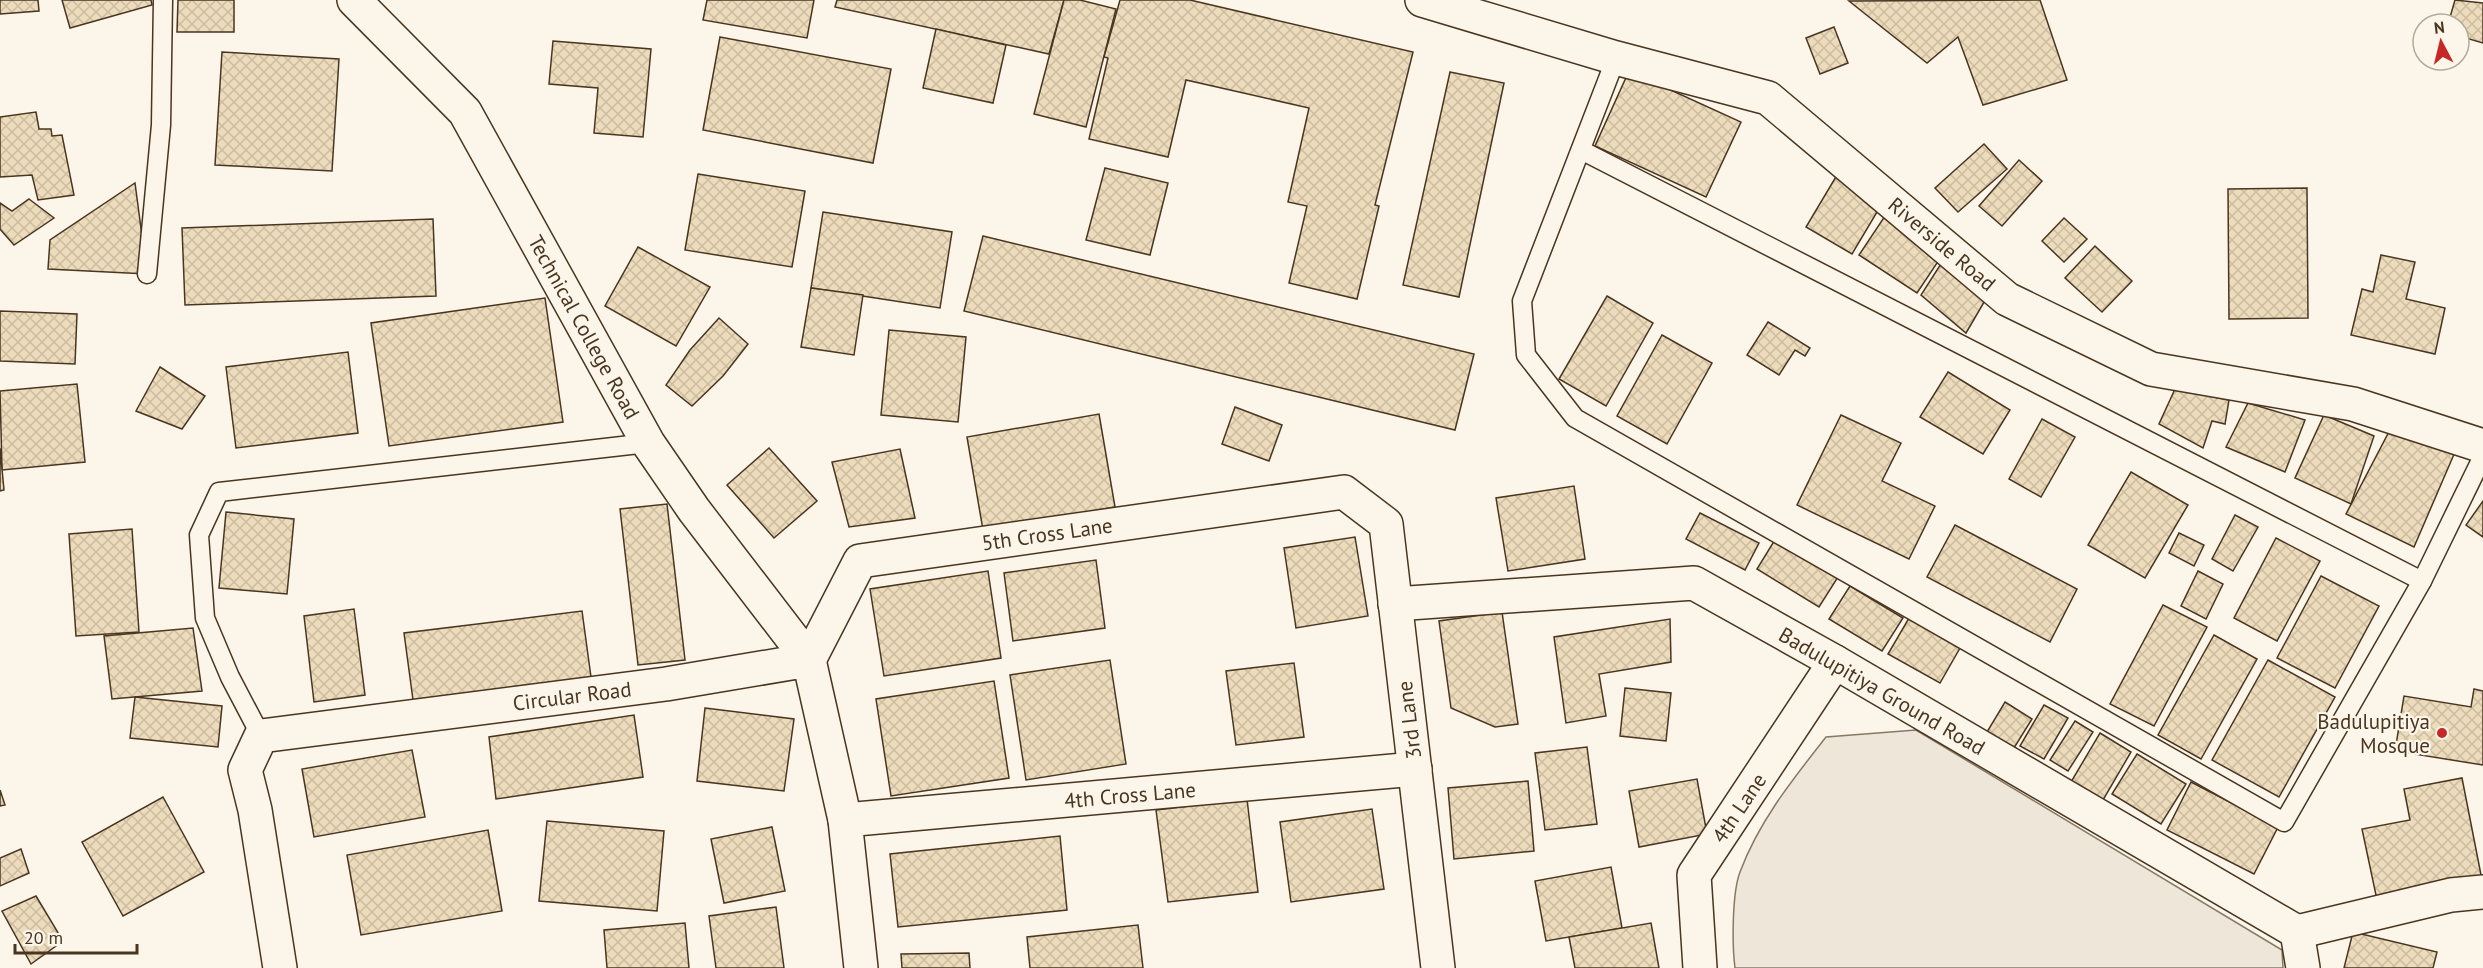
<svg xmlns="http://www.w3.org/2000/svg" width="2483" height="968" font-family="'PT Sans',sans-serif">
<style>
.green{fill:#ede6d9;stroke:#887966;stroke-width:1.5}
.building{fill:url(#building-cross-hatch);stroke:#4a3520;stroke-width:1.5}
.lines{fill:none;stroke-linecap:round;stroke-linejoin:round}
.lane-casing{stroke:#4a3520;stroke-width:21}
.street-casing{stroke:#4a3520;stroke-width:36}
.secondary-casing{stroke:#4a3520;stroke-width:36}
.lane{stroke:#fbf6e9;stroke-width:18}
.street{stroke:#fbf6e9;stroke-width:33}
.secondary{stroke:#fbf6e9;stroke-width:33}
.poi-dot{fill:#c62828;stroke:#fbf6e9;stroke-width:2}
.labels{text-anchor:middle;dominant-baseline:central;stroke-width:4.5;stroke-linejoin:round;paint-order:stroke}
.street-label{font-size:21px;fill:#4a3520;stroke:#fbf6e9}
.poi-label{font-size:21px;fill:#4a3520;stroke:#fbf6e9;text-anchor:end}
</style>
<defs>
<pattern id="building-cross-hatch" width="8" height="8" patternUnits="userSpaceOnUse" patternTransform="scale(1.5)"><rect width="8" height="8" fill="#ecdcbc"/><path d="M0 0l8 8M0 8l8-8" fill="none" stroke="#ccbda1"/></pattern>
</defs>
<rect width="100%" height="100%" fill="#fbf6e9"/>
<path class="green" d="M1916,730L2282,950L2283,968H1735C1732,945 1732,893 1740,872C1759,821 1793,779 1826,737Z"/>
<g class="building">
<path d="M0,0H38L39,11L0,14Z"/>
<path d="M62,0H151L152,5L70,28Z"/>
<path d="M178,0H234V32H177Z"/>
<path d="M707,0H814L807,38L703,20Z"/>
<path d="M837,0H1064L1049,54L835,7Z"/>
<path d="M1064,0H1080L1116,9L1086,127L1034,114Z"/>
<path d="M1120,0H1190L1413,52L1375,205L1379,206L1357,299L1289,283L1307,206L1288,202L1309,108L1186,80L1168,157L1089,139L1108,58L1104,57Z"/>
<path d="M2040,0L2067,80L1983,105L1958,37L1927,63L1849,1Z"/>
<path d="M2455,0L2483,3V43L2459,36V24H2448Z"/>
<path d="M1834,27L1848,63L1820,74L1806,38Z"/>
<path d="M936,29L1006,45L993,103L923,88Z"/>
<path d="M720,37L891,69L873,163L703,130Z"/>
<path d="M553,41L651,49L643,137L594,133L598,88L549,84Z"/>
<path d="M222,52L339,59L332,171L215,165Z"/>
<path d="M1629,71L1741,122L1706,197L1595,146Z"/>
<path d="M1450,72L1504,83L1459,297L1403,285Z"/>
<path d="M36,112L39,129H51L52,136L62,135L74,195L38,200L32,175L0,177V117Z"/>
<path d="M1984,144L2007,169L1958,212L1935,188Z"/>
<path d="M2019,160L2042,181L2002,226L1979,206Z"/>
<path d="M1105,168L1168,183L1150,255L1086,240Z"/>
<path d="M698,174L805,191L792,267L685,250Z"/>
<path d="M1837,175L1883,202L1852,254L1806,227Z"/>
<path d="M135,183L147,274L48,269L50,240Z"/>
<path d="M2307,188L2308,318L2229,319L2228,189Z"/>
<path d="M29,199L54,218L14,245L0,229V203L12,211Z"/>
<path d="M823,212L952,232L940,308L811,288Z"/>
<path d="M1885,216L1943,254L1917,293L1859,255Z"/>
<path d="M2064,218L2087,239L2064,262L2042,241Z"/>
<path d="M433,219L436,296L185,305L182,228Z"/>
<path d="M983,236L1474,354L1455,430L964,311Z"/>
<path d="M2095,246L2132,281L2102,312L2065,278Z"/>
<path d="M638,247L710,287L676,346L605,306Z"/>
<path d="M2381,255L2415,262L2406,299L2445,308L2435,354L2351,335L2362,289L2373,292Z"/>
<path d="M1944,259L1990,292L1966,333L1921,295Z"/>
<path d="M811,288L863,295L854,355L801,347Z"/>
<path d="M1607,296L1653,323L1606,406L1559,379Z"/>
<path d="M545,298L563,422L389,446L371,323Z"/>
<path d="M0,311L77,314L75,364L0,361Z"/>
<path d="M719,318L748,344L723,376L692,406L666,385L690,350Z"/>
<path d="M1768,322L1810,348L1805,356L1795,350L1779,375L1747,355Z"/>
<path d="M889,330L966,337L958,422L881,415Z"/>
<path d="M1662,335L1712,363L1667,444L1617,416Z"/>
<path d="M348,352L358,433L236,448L226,367Z"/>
<path d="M160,367L205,396L182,429L136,411Z"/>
<path d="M1948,372L2010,410L1983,454L1920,417Z"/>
<path d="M77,384L85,462L2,470L0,391Z"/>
<path d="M2175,389L2229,400L2225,424L2212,421L2203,448L2159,424Z"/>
<path d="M2248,403L2305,420L2285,472L2226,447Z"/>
<path d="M1235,407L1282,425L1269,461L1222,444Z"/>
<path d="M1099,414L1115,507L983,530L967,437Z"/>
<path d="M1841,415L1901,443L1882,481L1935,506L1909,559L1797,505Z"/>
<path d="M2324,415L2374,436L2351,504L2295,478Z"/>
<path d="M2042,419L2075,437L2041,497L2009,479Z"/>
<path d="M2392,426L2455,452L2414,547L2346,514Z"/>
<path d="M0,448L4,490L0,491Z"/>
<path d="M769,448L817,501L774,538L727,485Z"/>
<path d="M900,449L915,518L849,527L832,462Z"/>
<path d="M2131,472L2188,505L2145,578L2088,545Z"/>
<path d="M1574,486L1585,559L1508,571L1496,498Z"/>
<path d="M2483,501V537L2466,525Z"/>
<path d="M667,504L685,660L638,665L620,509Z"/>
<path d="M226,512L294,519L287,594L219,588Z"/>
<path d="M1700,513L1759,543L1745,570L1686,539Z"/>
<path d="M2235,515L2258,527L2233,571L2212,559Z"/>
<path d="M1955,525L2077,589L2050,642L1927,577Z"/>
<path d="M132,529L139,632L76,636L69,534Z"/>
<path d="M2179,533L2204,545L2194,566L2169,553Z"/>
<path d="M1355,537L1368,616L1296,628L1284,548Z"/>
<path d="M1776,538L1838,577L1819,607L1757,569Z"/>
<path d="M2276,538L2320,561L2277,641L2234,618Z"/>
<path d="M1096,560L1105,628L1013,641L1004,573Z"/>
<path d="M988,571L1001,658L884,676L870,589Z"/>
<path d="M2198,571L2223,584L2206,619L2181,606Z"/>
<path d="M2321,576L2379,606L2335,688L2277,658Z"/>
<path d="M1850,586L1903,618L1882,651L1829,619Z"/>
<path d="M2163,605L2207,627L2154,726L2110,704Z"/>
<path d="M354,609L365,695L314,702L304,616Z"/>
<path d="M582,611L591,677L413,700L404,633Z"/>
<path d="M1502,612L1518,724L1495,727L1451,708L1439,621Z"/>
<path d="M1909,618L1960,648L1940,683L1888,654Z"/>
<path d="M1670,619L1671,662L1599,674L1606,716L1566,723L1554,637Z"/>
<path d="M193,628L202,691L112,699L104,636Z"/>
<path d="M2214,635L2257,659L2201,759L2158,735Z"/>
<path d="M1110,660L1126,764L1026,780L1010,675Z"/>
<path d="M2268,660L2335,697L2279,797L2212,760Z"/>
<path d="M1294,663L1304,737L1236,745L1226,671Z"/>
<path d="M994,681L1009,778L891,796L876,699Z"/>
<path d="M1625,688L1671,693L1666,741L1620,736Z"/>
<path d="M2474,689L2483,691V765L2395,751L2404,696L2471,707Z"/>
<path d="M135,697L222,706L218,747L130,738Z"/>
<path d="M2005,702L2032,719L2014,748L1987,732Z"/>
<path d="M2044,705L2068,718L2044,759L2020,746Z"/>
<path d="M705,708L794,719L784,791L697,781Z"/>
<path d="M634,715L643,777L496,799L489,737Z"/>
<path d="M2075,721L2093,732L2068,771L2050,760Z"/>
<path d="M2100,733L2131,752L2103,800L2071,782Z"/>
<path d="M1587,747L1597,824L1545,830L1535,753Z"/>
<path d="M412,750L425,817L314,837L302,769Z"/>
<path d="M2137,754L2186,784L2161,824L2112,794Z"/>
<path d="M2462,778L2482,880L2377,900L2362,829L2410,820L2404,789Z"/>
<path d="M1697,779L1707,834L1639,847L1629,791Z"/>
<path d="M1528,781L1534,851L1454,859L1448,788Z"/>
<path d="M2191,782L2278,827L2254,874L2167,830Z"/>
<path d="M0,790L5,805L0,806Z"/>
<path d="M163,797L204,872L123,916L82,842Z"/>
<path d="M1247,799L1258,892L1168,902L1156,810Z"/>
<path d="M1372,809L1384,889L1291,902L1280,822Z"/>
<path d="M547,821L664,831L657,911L539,901Z"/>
<path d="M772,827L785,891L724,903L711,839Z"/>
<path d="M488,830L502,911L361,935L347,855Z"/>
<path d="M1060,836L1067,910L898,927L890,854Z"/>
<path d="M21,849L29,873L0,886V858Z"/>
<path d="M1611,867L1622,928L1546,941L1535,881Z"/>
<path d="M36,896L63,941L31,964L2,911Z"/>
<path d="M776,907L784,968H716L709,916Z"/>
<path d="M685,923L689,968H607L604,930Z"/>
<path d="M1651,923L1659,968H1575L1569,937Z"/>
<path d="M1138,925L1143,968H1030L1027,937Z"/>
<path d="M2353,932L2437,952L2433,968H2344Z"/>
<path d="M969,953L970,968H902L901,954Z"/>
</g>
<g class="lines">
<defs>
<g id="lane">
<path d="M1616,58L1522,301L1526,355L1575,418L2284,822L2422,581L2483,456"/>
<path d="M1581,150L2422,581"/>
<path d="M147,274L161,125L163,0"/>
<path d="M261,736L230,677L205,618L199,535L219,492L648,443"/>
</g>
<g id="street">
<path d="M354,0L465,112L648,443L694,510L809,660L860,561L1344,492L1386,524L1438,968"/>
<path d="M1395,604L1694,583L1835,662L2297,932L2303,968"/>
<path d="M845,820L1415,769"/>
<path d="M2297,932L2451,895L2483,892"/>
<path d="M280,968L255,810L245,770L261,736L666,684L809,660L845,820L861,968"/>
<path d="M1700,968L1694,875L1835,662"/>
</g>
<path id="secondary" d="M1422,0L1616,58L1768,98L2007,299L2151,369L2353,404L2483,446"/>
</defs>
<use href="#lane" class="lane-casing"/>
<use href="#street" class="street-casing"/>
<use href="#secondary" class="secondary-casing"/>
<use href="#lane" class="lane"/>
<use href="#street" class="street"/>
<use href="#secondary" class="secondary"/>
</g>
<circle class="poi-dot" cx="2442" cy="733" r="6"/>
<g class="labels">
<g class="street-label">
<text transform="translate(1942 244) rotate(40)">Riverside Road</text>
<text transform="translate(584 327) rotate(61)">Technical College Road</text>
<text transform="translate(1047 534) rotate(-8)">5th Cross Lane</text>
<text transform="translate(1882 691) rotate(30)">Badulupitiya Ground Road</text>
<text transform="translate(572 696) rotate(-7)">Circular Road</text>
<text transform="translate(1409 720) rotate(-97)">3rd Lane</text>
<text transform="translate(1130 795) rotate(-5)">4th Cross Lane</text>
<text transform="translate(1739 808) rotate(-56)">4th Lane</text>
</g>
<g class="poi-label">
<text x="2430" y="721">Badulupitiya<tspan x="2430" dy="24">Mosque</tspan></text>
</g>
</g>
<g transform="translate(2441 42) rotate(353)"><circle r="28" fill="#fbf6e9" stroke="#b4a999" stroke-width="1.5"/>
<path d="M0-4.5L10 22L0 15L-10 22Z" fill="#c62828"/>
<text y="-9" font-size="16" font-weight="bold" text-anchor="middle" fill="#4a3520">N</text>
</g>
<path d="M15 944v9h122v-9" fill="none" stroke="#4a3520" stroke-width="3"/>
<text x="24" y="944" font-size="18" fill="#4a3520" stroke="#fbf6e9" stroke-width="4.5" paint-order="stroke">20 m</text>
</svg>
